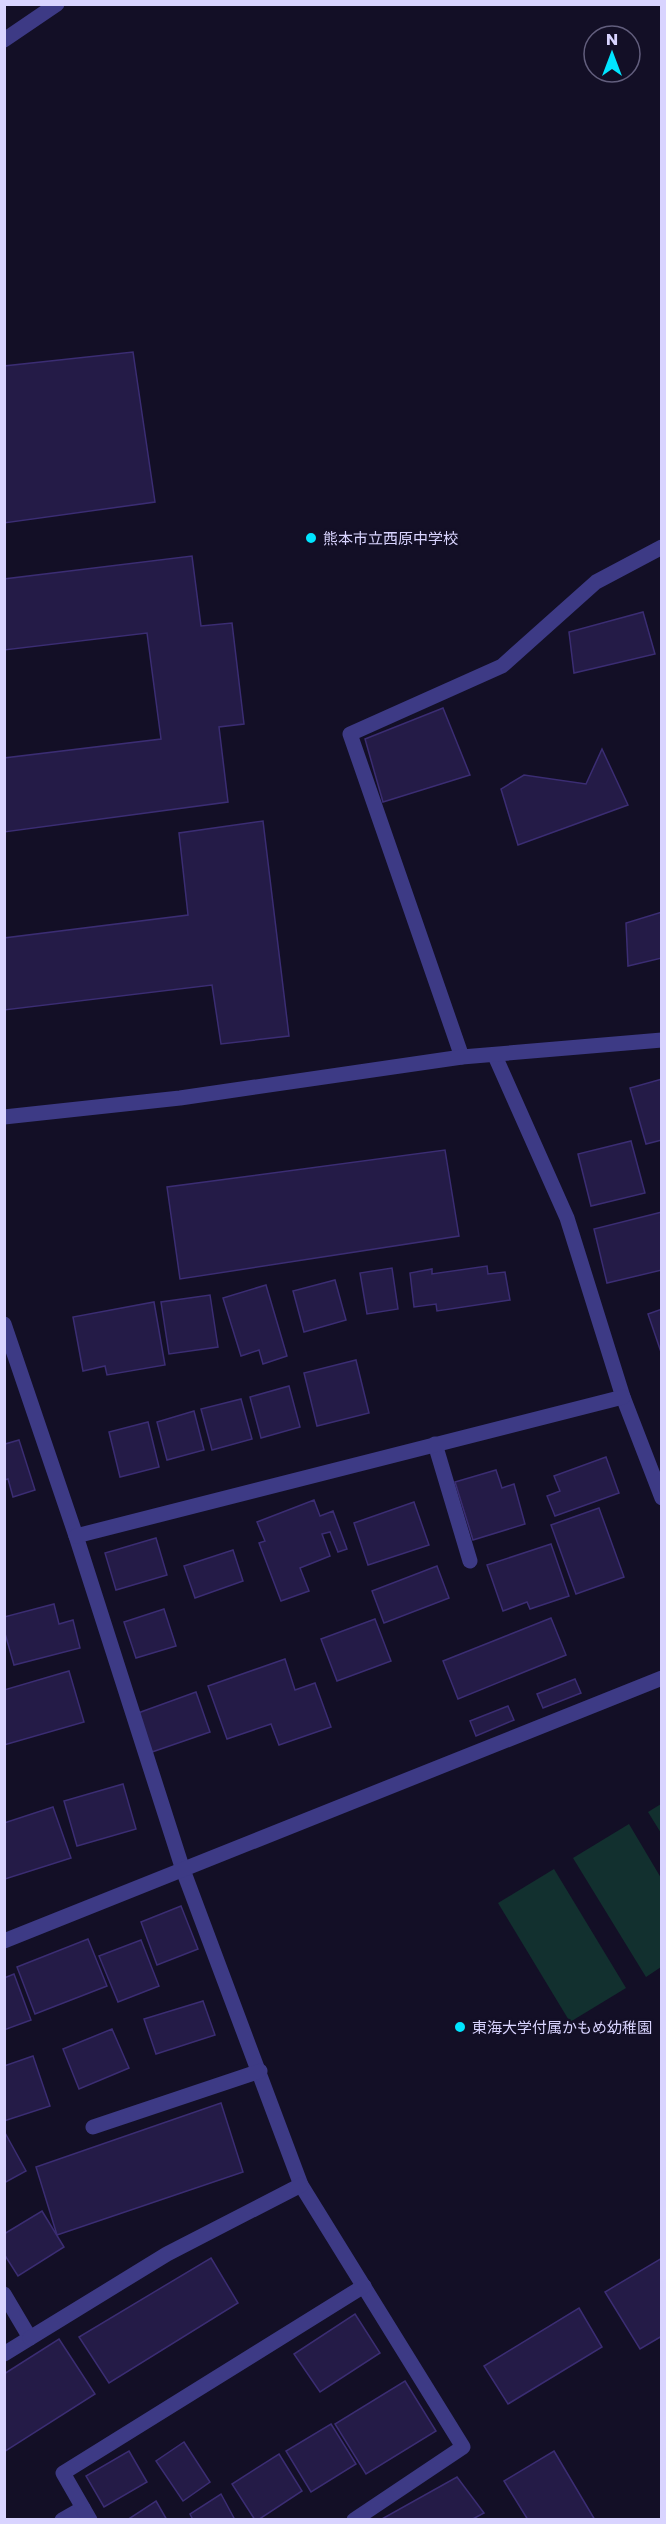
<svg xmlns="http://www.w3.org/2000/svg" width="666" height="2524" font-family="Poppins,'Noto Sans JP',sans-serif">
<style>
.green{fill:#12302f}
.building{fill:#241b47;stroke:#3b2d73;stroke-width:1.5}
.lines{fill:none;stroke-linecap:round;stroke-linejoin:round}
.minor{stroke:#3d3a85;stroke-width:15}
.poi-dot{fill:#00e5ff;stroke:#130f26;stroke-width:2}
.labels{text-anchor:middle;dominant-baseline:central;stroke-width:5;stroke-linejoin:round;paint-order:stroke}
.poi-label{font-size:15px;fill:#d9d4ff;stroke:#130f26;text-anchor:start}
</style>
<rect width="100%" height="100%" fill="#130f26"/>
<g class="green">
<path d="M661,1804V1833L648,1812Z"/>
<path d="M629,1824L661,1878V1967L646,1977L573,1858Z"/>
<path d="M554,1869L626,1988L570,2022L498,1903Z"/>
</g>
<g class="building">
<path d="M133,352L155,502L4,523V366Z"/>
<path d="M192,556L201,626L232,623L244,724L219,727L228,802L4,832V758L161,739L147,633L4,650V579Z"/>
<path d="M643,612L655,654L574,673L569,632Z"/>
<path d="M443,708L470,775L383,802L365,739Z"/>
<path d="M602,749L628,805L518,845L501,789L524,775L586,784Z"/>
<path d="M263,821L289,1036L221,1044L212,985L4,1010V938L188,915L179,833Z"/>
<path d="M662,912V958L628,966L626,923Z"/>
<path d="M662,1079V1140L646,1144L630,1088Z"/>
<path d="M631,1141L645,1193L591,1206L578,1154Z"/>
<path d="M445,1150L459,1236L180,1279L167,1187Z"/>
<path d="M662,1212V1270L607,1283L594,1229Z"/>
<path d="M487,1266L488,1274L505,1272L510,1300L437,1311L436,1304L414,1307L410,1273L432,1269V1274Z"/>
<path d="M392,1268L398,1309L367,1314L360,1273Z"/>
<path d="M335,1280L346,1320L304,1332L293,1291Z"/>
<path d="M266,1285L287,1356L263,1364L259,1350L241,1356L223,1298Z"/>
<path d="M210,1295L218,1347L169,1354L161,1302Z"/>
<path d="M154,1302L165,1365L107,1375L105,1366L83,1371L73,1317Z"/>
<path d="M662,1309V1355L648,1314Z"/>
<path d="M356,1360L369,1413L317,1426L304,1373Z"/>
<path d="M289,1386L300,1427L261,1438L250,1397Z"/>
<path d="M241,1399L252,1439L212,1450L201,1409Z"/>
<path d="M194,1411L204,1450L167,1460L157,1422Z"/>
<path d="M148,1422L159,1467L120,1477L109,1432Z"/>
<path d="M19,1440L35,1490L13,1497L8,1479L4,1480V1442L5,1444Z"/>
<path d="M606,1457L619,1493L555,1516L547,1496L560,1491L554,1476Z"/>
<path d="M496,1470L502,1488L514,1484L525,1524L473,1540L455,1482Z"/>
<path d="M314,1500L320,1516L333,1511L347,1549L338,1552L330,1532L322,1534L330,1556L300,1568L309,1591L281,1601L259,1543L265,1541L257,1522Z"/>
<path d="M414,1502L429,1545L368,1565L354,1523Z"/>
<path d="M599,1508L624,1577L576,1594L551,1525Z"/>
<path d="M156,1538L167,1575L116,1590L105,1553Z"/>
<path d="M551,1544L569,1596L530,1609L527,1602L503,1611L487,1565Z"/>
<path d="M233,1550L243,1581L195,1598L184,1566Z"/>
<path d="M437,1566L449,1598L384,1623L372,1591Z"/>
<path d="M54,1604L59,1624L73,1620L80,1648L14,1665L4,1630V1617Z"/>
<path d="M164,1609L176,1646L136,1658L124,1622Z"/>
<path d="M551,1618L566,1655L458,1699L443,1661Z"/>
<path d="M375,1619L391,1661L337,1681L321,1639Z"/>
<path d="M285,1659L295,1690L315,1683L331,1727L279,1745L271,1724L227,1739L208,1686Z"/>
<path d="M69,1671L84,1722L4,1745V1690Z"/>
<path d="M575,1679L581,1693L543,1708L537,1694Z"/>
<path d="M196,1692L210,1732L152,1752L138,1713Z"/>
<path d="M508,1706L514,1720L476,1736L470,1721Z"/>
<path d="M123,1784L136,1829L77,1846L64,1801Z"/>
<path d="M53,1807L71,1858L5,1879L4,1823Z"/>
<path d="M181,1906L198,1949L157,1965L141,1922Z"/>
<path d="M88,1939L107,1986L35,2014L17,1967Z"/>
<path d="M141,1940L159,1986L118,2002L99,1956Z"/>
<path d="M14,1974L31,2020L4,2030V1978Z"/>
<path d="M203,2001L215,2035L156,2054L144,2019Z"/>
<path d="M112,2029L129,2068L79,2089L63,2049Z"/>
<path d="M33,2056L50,2106L4,2121V2066Z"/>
<path d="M221,2103L243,2172L57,2235L36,2167Z"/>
<path d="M4,2131L26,2171L4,2183Z"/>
<path d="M42,2211L64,2247L18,2276L4,2254V2234Z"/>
<path d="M211,2258L238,2303L109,2383L79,2337Z"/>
<path d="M662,2258V2336L640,2349L605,2292Z"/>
<path d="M579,2308L602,2347L508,2404L484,2366Z"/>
<path d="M355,2314L380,2353L320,2392L294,2354Z"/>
<path d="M59,2339L95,2394L4,2452V2374Z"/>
<path d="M405,2381L436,2431L366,2474L335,2424Z"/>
<path d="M331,2424L356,2464L311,2492L286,2451Z"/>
<path d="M184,2442L210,2482L183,2501L156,2461Z"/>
<path d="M129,2451L147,2482L104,2507L86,2476Z"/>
<path d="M554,2451L595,2520H528L504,2481Z"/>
<path d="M279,2454L302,2491L258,2520H255L232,2484Z"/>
<path d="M457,2477L484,2513L471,2520H380Z"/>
<path d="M221,2494L235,2520H193L190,2514Z"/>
<path d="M156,2501L167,2520H127Z"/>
</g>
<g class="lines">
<g class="minor">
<path d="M4,40L57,4"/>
<path d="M495,1056L567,1218L623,1397L662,1498"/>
<path d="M462,1057L350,734L502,666L596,582L662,547"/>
<path d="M4,1117L180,1098L462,1057L662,1040"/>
<path d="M4,1324L76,1536L183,1870L301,2185L463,2447L354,2520"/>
<path d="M435,1444L470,1561"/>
<path d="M76,1536L623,1397"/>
<path d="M4,1941L662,1678"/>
<path d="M93,2127L260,2071"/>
<path d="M4,2294L30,2338L4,2354"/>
<path d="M30,2338L167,2254L301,2185"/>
<path d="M62,2520L83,2508"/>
<path d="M90,2520L63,2473L364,2286"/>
</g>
</g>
<g class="poi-dot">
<circle cx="311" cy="538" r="6"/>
<circle cx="460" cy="2027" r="6"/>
</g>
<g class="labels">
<g class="poi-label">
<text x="323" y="538">熊本市立西原中学校</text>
<text x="472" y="2027">東海大学付属かもめ幼稚園</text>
</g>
</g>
<rect width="666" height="2524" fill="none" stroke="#d9d4ff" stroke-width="12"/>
<g transform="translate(612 54)"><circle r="28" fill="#130f26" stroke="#625e7d" stroke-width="1.5"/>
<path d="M0-4.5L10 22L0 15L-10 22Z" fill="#00e5ff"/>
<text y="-9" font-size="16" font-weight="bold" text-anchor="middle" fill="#d9d4ff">N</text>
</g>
</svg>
